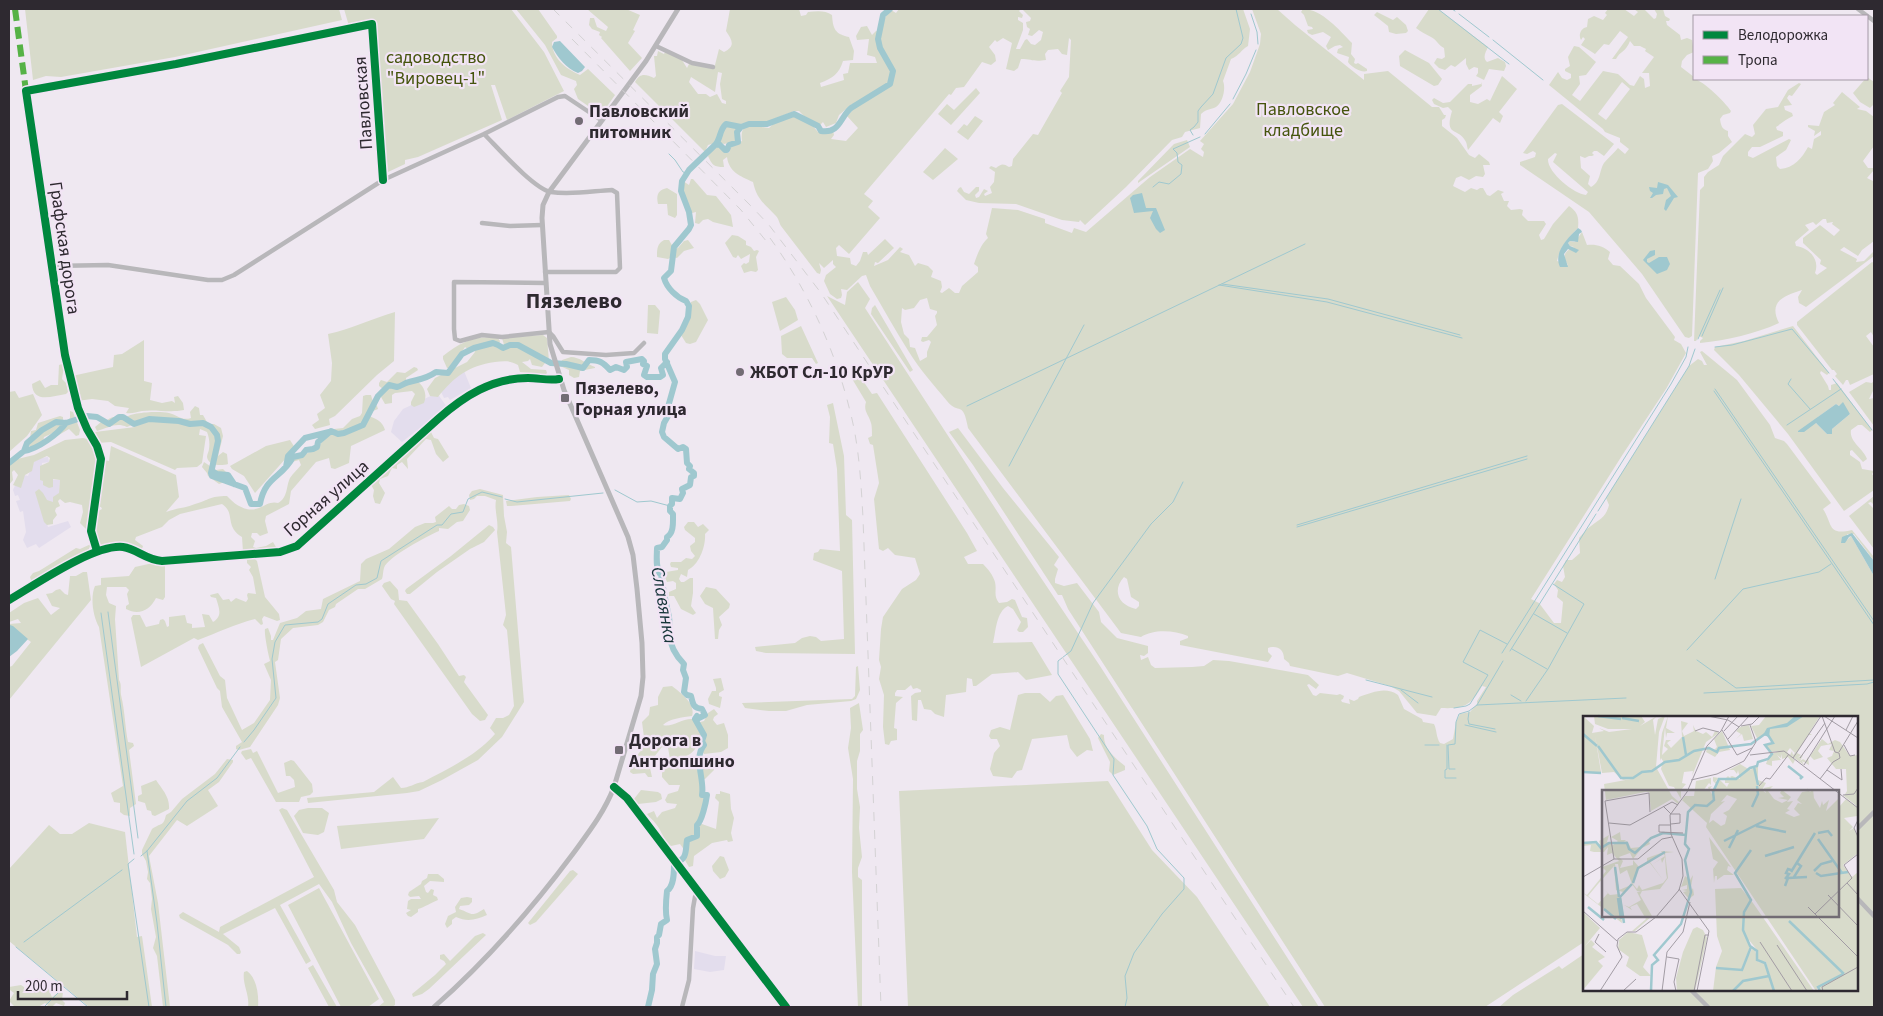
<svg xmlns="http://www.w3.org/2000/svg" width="1883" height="1016" viewBox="0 0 1883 1016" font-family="'Source Sans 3',sans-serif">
<rect width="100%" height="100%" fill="#efe8f1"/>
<path fill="#e3dded" d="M464,371L471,388L450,400L448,397L444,398L440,390Z
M437,393L447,407L402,442L391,432L394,421L403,409Z
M48,457L49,462L42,463V479L60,480L59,496L43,512L48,527L68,521L71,527L39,548L36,544L27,548L23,540L26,532L23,511L20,512L16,501L20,500L18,495L15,496L13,490L20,474L28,476L34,462L40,458Z
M695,951L715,956H726L724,970L710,972L694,969Z"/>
<path fill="#d8dbcb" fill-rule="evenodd" d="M25,9H339L342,20L175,57L61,77L46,76L33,80Z
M344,9H511L544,52L564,91L507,120L495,85H491L502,120L418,157L405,160V164L388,172L376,51V20L349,26Z
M516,9H538L557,36V38L552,42C552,58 566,69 580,75L588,69L615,95L601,115L578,99L574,89L577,85L576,81L561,75L545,45Z
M587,9H626L640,15L633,30L635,31L628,43L642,58L630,71L601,38L602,37L599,35L600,32L592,29L589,25L590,18H594L597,27L606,31L608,27Z
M730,9H799L801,16L806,15L808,12C817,11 825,10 832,15C833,29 835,34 849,37L854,51L853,60L843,61C839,74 833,78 820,83L821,87L844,80L843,74L848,73L850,63H877L875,57L867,55L869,39L857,40L856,36L861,27L867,26L872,35L876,31L881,32C884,24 883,17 891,10L896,13L899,9H1021L1019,11L1023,15L1022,18L1018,17V20L1023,23V30L1016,49H1020L1025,40L1027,39L1031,44L1035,45L1041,40L1043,32L1039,30L1032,36L1028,35L1030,29L1027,27L1026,22L1030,21L1031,18L1022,9H1243L1250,29L1248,46C1241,50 1239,56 1231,59L1223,81C1226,88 1223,102 1216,107C1210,110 1208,108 1201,114L1200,128L1185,132L1182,137L1172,140L1126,187L1085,225L1080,220L1079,222L1062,220L1016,204L979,203L966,200L957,191L959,188L961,187L964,192L969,194L976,187H979V191L975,195L976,198L979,197L984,189L988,191L984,194L985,196L992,193L990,187L994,182L995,172L989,168L991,166L996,168C1001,164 1003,163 1009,167L1012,166L1013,159L1033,134L1038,135L1062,93L1060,91L1069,77L1071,40L1069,38L1067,55L1062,54L1058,49L1048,50L1045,54L1046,60C1033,62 1032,59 1021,59L1018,68L1014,71L1006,69L1012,43L1003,38L997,42L995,40L989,47L995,55L996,61L991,65L982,62L964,87L956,88L951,95L949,94L864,194L873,201L868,207L880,218L849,254L839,245L836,248L837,256L850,258L851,264L856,266L860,261L863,252H867L868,255L885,239L894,248L878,263L875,262L874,266L888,260L900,247L903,249L900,252L909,255L915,266L918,263L928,266L933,271L931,277L941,281L942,287L940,292L942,293L949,288L955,293H959L962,286L978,272V267L974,264C977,255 981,244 988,238L986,234L992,208L1018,210L1045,219V223L1072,233L1074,228L1086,232L1150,177L1190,149L1203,157L1204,152L1201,149L1204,144L1200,141L1233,104L1250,72L1260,44L1261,34L1252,9H1277L1295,25L1364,80V74L1388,71L1432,107H1439L1444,115H1446L1445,118L1442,120V126L1457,138L1469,155L1475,158L1479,154L1489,162L1490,165H1483L1485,174L1483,177L1476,176L1469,180L1461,176L1456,178L1453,186L1465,192L1471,188L1477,190L1480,188H1483L1487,195L1490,196L1498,190L1504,192L1501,194L1504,201H1509L1507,206L1511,210L1520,209L1523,210L1522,215L1528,221H1544L1546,224L1539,235L1541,240L1544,239L1553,224L1569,206C1578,212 1579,218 1578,228C1568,238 1560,247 1557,261L1568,265C1562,257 1564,251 1574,247L1570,246L1568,243L1570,241L1575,242L1582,232L1587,245C1596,244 1603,246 1610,252L1608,259L1613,265L1620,266L1639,284L1646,298L1675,337L1674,340L1681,344L1686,353L1666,389L1623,454L1531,599L1539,603L1554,623H1561L1563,602L1557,597L1558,590L1554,584L1557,580L1562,582L1565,577L1563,566L1566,560H1572L1580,553L1579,538C1583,534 1586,529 1591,526C1600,519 1606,517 1609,505L1606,498L1689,366L1698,359L1702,361L1704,365H1707L1700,352L1702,351L1737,380L1770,425L1775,438L1784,441L1787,444L1831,503L1823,509C1833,524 1827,536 1852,530L1874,557V561L1854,534H1847V540L1851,536L1874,576V1007H1499L1513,995L1559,966L1562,969L1584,954V990H1857V717H1584V942L1485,1007H1325L1068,609L1062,595H1058L973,465L949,432L958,428L1003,488L1059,557L1054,565L1058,569L1055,579V583L1064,586L1077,583L1099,612L1101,622L1117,638L1148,646V653L1144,656L1140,655L1141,660L1148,657L1151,665L1155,668L1192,667L1204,666L1213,660L1229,661L1308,675L1319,685L1316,689L1309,684L1307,685L1313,695L1316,696L1320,693L1337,695L1340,694L1344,696L1343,699L1341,700L1342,702L1350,704L1349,699L1354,701L1358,699L1359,697C1372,693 1385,686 1398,695L1404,709L1422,719L1423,722L1434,724C1437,730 1436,737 1440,743L1444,744L1453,739L1456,722L1460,714L1470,712L1477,704V701L1486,687L1482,686C1471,706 1463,709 1441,708L1436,716L1417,713L1399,691L1390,686L1347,673L1338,676L1290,666L1289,663L1284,659C1284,649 1277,645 1268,648V652L1272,656L1268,662L1180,645V641L1188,638V636C1174,630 1153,629 1141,637L1121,633L968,428C963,399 959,416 947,401C934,385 920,370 909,352C895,330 883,308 870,286L866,275L862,276L847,290L841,289L842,295L841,298L837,299L830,294L824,281L826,275L836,267L833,264V260L824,268L819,263L821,270L820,274L817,273C805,257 793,242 781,226C779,223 779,219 776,216C764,203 757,200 753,182C740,176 729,172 727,157L723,160L724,167C714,167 712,165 708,156L716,146H719L724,152L729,153L730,150L729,147L742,141C739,119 755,127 769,128L774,123L796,116L812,125L818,132L833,131L834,135L831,139L846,141L858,128L847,116L852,111V104L839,115L836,123L826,127L823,122L820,125L804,116L799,111H794L769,121L741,124L737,129L736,141L724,144L718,142L708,145L705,152L635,82C640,73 645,74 654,78L656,76L654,56H657L658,51L664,54L665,52L682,60L687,68L689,64L714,69L719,49L724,52C736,46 732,40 726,31ZM718,72L722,73L720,84L722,99L726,101V104L722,103L717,94L710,97L706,94H698L689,82L691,77L715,92ZM927,298L930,309L937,311V313L935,316L937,325L927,337H922L921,341L923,342L929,340L931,342L927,352V357L920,361L915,348L910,347L909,339L904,334L901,322L902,308L905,310L914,308L920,300ZM1124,577L1127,579L1131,597L1139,602V606L1136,609C1118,605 1112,590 1124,577Z
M1303,9C1322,9 1339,30 1352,43L1351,54L1355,59L1354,63L1356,64L1358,63L1367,69V71C1361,73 1351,67 1348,62L1349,57L1337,53L1338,49L1343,47L1340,45L1335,46L1328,50L1326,46L1331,37L1323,32L1312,35L1308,33L1307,30L1313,29L1312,27L1308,26L1304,15L1301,12Z
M1429,9H1438L1488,47C1486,52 1482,57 1487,62L1498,58L1505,62L1506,66L1504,71L1489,69L1484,80L1476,76L1478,73V68L1474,67L1469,70L1466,64V58L1455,67L1451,65L1445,70L1439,68L1434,63L1437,58L1442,59L1445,57L1444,48C1438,45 1437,40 1431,37C1426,34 1421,32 1416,28Z
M1608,9H1624L1634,16L1638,12L1634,9H1644L1654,19L1656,18L1657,14L1654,9H1663L1665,16L1670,19L1669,21H1666L1667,25L1680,35L1681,40L1687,38L1692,40L1694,52L1687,55L1682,61L1681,67L1694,77V79C1704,81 1725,102 1731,111L1730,113L1723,115L1720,119C1721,126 1722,129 1728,131V136L1732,142L1719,153L1712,156L1713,161L1708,169L1698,173L1692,336L1689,338L1685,337L1642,274L1589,212L1520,165V162L1535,157L1536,153L1533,151L1527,154L1523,153L1558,105L1562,104L1614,144L1604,156L1597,151H1594L1592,153L1594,155L1592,156H1589L1585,158L1580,156L1581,168L1590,176L1588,184L1591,187C1601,182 1599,171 1604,163C1608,158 1614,153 1618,148L1625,154L1629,149L1620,142V138L1605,132L1603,129L1549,85L1558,72L1562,78L1567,80L1571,78V74L1565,71V69L1570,66L1568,57L1574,46L1579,47L1596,62L1586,75L1579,76L1580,84L1572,95L1580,101L1603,71L1618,74L1630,85L1634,86L1640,76L1644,79L1645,88L1650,86L1649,73H1642L1654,57L1645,51L1646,49L1640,46H1634L1630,41C1626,52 1620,51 1616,59H1612L1628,37L1620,31L1609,45L1604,44L1595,54L1581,45L1585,39L1583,37L1581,40C1578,35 1581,28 1587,27L1588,19L1594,16L1603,20L1607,15L1605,13ZM1622,82L1630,89L1606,120L1598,114ZM1555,153L1557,154L1553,162L1588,192L1586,195C1574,194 1547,172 1548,159Z
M1377,12L1393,20L1397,17L1406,25L1408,31L1406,33L1396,34L1389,32L1388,26L1374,15Z
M1405,50L1429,63L1442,79L1438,85L1434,86L1400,66L1399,56Z
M1502,76L1517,89L1499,112L1503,116L1500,123L1493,118L1468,150C1467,147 1467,144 1466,142C1458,126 1444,138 1452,111L1448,107L1443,108L1434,104L1432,100L1434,98L1443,103L1450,102L1468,84H1472V86L1481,84V82L1482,86L1470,95V102L1478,104L1487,99L1490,101Z
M1867,77L1874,82V104L1870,108L1860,102L1853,93Z
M1799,83L1801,84L1792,96L1789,95L1787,98L1792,105L1784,106L1785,110L1792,113L1793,116C1786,119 1782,123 1776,127L1777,130L1783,132V136L1760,147H1752L1748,152V156L1753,158L1789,139L1791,140L1786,150L1776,157L1777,166L1780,169C1794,168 1802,158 1808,147L1812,149L1814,139L1821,135V131L1814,136L1815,131L1808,127V125L1819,126L1824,112L1835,105L1833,103L1842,92L1860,107L1857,109L1866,111L1874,117V146L1863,161L1868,168H1873L1874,170L1867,178L1873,181L1874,180V241L1862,250L1858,256L1844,247L1840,250L1857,259L1856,262L1864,261L1874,251V256L1806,307L1799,303L1798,297L1802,290C1784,296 1768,301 1779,323C1755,334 1728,340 1700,343V341L1703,338L1699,336L1696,341H1694L1700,190L1704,186V177L1708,172L1719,165L1723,156L1745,134L1752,137L1755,134L1753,125L1766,109L1778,107L1788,90ZM1823,219H1826L1827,223L1833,222L1832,224L1840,230L1834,236L1820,225L1803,238V243L1821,260L1820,264L1827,268L1817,275L1815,273C1820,260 1810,248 1796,246L1795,242L1809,230L1805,225L1813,222L1816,225Z
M976,88L980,93L951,125L938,114L947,104L954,110Z
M975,116L983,121L968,140L957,132L964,124L967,126Z
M1187,140L1190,147L1138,183V181L1174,144Z
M945,148L958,159L933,180L923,172Z
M691,179H693L707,195L716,196L731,215L733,227L713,222L708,219L703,220L699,224L695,223L696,212L692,213L681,187L683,181L689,185Z
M667,188L677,194V215L675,218L668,215L667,204H658C656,195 658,190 667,188Z
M732,235L738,236L746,241V245L751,247L754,251L757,250L759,251L756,257L758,270L756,272L751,271L744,273L741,266L744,263L746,264L749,262L750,254L741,259L738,255L736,258L733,257L725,243Z
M664,240H669L673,247L678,248L684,241L688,240L694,248L684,251L677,258L672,257L668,259L657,257C657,249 657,244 664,240Z
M1872,262L1874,263V337L1871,332L1866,336L1874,347V374L1850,385L1848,380H1846L1843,385L1835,376L1837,374L1834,370H1832L1797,325V322Z
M858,282L870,299L865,308L1019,545L1100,666L1319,1007H1303L827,296L845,305L847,292Z
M786,297L795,310L798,320L780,331L772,302Z
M696,300L700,304L708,320L696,342L690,344L686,343L681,335L689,319L691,302Z
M648,305H655L660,311L658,334L647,333Z
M875,305L913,370L910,372L871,314L872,308Z
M395,312L394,361L377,375L335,416L329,419L330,425L315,429L312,425L319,420L317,414L325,408L320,395L331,381L332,363L328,334C351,329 371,319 395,312Z
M801,326L818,363L816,364L812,358H787L782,354L781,336Z
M1793,326L1829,373L1827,375L1821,371L1820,373L1828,386L1829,390H1831V385L1837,383L1872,430L1870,432L1862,425H1858L1851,430C1849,442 1863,448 1867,459L1863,462L1852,450L1850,451V455L1860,462L1862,469L1874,471L1872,474L1874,477V490L1844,511L1788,434L1739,375L1714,350L1715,347L1744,341ZM1836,404L1839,406L1841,405L1850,414L1832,429L1831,431L1827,434L1816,423L1818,417Z
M543,335L547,338L549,361L547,363H545L542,367L532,365L530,359L528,361L522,362L531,369L546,370L547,373L545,375L520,372L518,365C510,360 503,361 495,362C468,366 454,377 438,397L430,396L427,389L435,378L467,362L475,352L473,348L468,349L465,347L451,368H447L443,359V356C461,342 475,335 498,338L500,341L498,347L504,349L513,345L509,343L504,345L502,338Z
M144,340V381L152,383L150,400L162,403L172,401L175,403L174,397L178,396L183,403L184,410C169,413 156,409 142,411C136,412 132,414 126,413L129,408L115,406L108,401L92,399L77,401L72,376L113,367L114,355L122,354Z
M571,357C579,357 587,364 595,367V368L580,371L579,377L574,378L569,375V370L560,366L562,360Z
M62,364L64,366L62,379L66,383L68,392L66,394C52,396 33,404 32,384L40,380L45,388L51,385H58L59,365Z
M414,367L417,368L418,370L406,378V381L414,379C423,384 428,393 424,403L414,407L411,405V402L415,394L412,391L395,393L392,395V403L385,404L381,397L383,389L379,386V383L381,380L387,382L397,372L405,373Z
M854,371L857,372L872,394L877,393L967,533L977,551L964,557L968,564H983C988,569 993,575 995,582C997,591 993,595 999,603L1007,602L1012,599L1015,600L1022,617L1027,618L1028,627L1023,632H1019L1017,630L1021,622L1013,609L1008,606C996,612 996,631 993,643L1032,642L1052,675L1026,680L1018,672L992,674L976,686H973L972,679L967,678L966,692L946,695L944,717L935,714L931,710L924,709L921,700H918L917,721L912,720L911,696L915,693L921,692V690L917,688L913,689L911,685L905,690H897L895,693V696L903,697L896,703L894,728L897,729V740L891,741L889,745L885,744L883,727L884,695L879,679L881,667L879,660L881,629L883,617L902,589L916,580L920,574L915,558L895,555L888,548L883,551L879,549L874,499L879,483L873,445L870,444L868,438L872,436C872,432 872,426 871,423C869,415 863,411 866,402L851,377V373Z
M1874,380V391H1873L1869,399L1874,398V426L1849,392L1866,382L1872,383Z
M15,391L19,398L33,394L42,415L27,436L9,452V392Z
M366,395H371L373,402L377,406L378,409L368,413V416C376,418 383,422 385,430L351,446L349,463L335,469L331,468L329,458L316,462L291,491L289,504L266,516L265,521L268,533L260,536L257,533H252L251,537L255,541L253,547L256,548L266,546L273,542L276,547L275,550L243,552L242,537C224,526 236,513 222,504L180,514L169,520L162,527L136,537L135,540L143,546L142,549L140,550C125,543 115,543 99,548C91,539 94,523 96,512L102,509L101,507L96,506L100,497L104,460L109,461L111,446L176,475L179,497L166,512C176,508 186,508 195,504C210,500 209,496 227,496C235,505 247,513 259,508C266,505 271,501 278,503C288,498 286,486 290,478C293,473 298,469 301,465L299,460L292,462L291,457L308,453L316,449L334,429L343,428L352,419L360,416L362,413L363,396Z
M833,403L844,456L846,515L852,520L855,654L766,653L756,651L755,647L795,643L802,638L810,636L816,637L821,641L844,639L842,571L813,560L814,553L818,552L820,549L840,551L837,469L833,444L829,443L830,417L827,405Z
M195,406L199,408L200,415H203L208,424H214L221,428L223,436L218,456L223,452L227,454L228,464C222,466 208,466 207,457C207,454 209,451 209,449C210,443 209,437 207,432L200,429L199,435L206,436L202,463L197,467L177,468L175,470L111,442L97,443L93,437L95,432L135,427L132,425L127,427C115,422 109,428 97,431L95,427L101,422H105C111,416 115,416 124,419C129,412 159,411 169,413C177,415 182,421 191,418L190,412Z
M70,411L73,412L80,430L79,435L76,436L69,429L57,436L53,433L44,437L43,442L32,448L29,446L31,431L36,430L38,423L60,416L63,417V422L65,423L70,418Z
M428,432H431L434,438L438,439L449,457L443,462L436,454L431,440L426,439L407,459L408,469L402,462L397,465V469L392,468L388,476L380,479L379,483L385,493L380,504L375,503L373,496L374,490L370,483Z
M83,438L87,439L92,445L98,459C95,465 98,471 94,476L93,511L88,515C89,519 89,526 86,529L80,523L83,512L82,505L70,502L65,503L60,499L58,501L60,506L56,508L55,511L57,515L53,520V524L47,525L44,522L35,492L39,489L43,493L47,500L53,502V497L59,493L60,480L53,479V487L49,488L43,485V481L40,480V466L49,462L50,458L47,456L34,462L32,471L25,475L21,488L13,485L18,475L14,470L12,472L13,480L9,485V461L34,455L65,440Z
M290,440L295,448L255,493L244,476L232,469L230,466L266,446Z
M204,462L216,470L223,469L233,479L219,484L208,476L207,473L202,467Z
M480,489L503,495L504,516L507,532L506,543L511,547L524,702L502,737L478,760L442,780L419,791L407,793L308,803L307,798L374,792L393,777L401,788C409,788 415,783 423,782C449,768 476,756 495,734L490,728L496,718H503L509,715L514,706L507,630L503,625L506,615L497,532C499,521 494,511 496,500L485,496H477L474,499L470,500L469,495L472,491Z
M569,495L571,499L570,501L511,506H507L506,501L537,497Z
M1874,496V505L1871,502L1868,503L1874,509V549L1849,516Z
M464,504L469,506L470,510L463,521L457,522L448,529L439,528V531C428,536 387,557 384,568C383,571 383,576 382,579L365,589H358L336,604L335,607L329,610L323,622L318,625L293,628L281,639L278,660L275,662L280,698L278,705L250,747L239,750L236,749V746L242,742L222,707L220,691L217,688L198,648L199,645L203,643L220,676L225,680L227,698L242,730L254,723L270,700L271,680L264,664L270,661C268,653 264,634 265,629L268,628L271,636V640H273L280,623L297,618L306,611L321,609L323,599L360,581L361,564L366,559L389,549L415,527L425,523H433L436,522L435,517L449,506L452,509H456L459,505Z
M688,522H694L698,527L703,524L709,530L705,534C706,546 699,565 688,570L687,577L681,574L679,579L681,582H684L690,578H693V593L691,606L696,613L693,615L681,609L674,596H669V592L676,589V583L673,581L667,582L664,575L666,572L678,570V568L671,567L670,564L671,562H681L686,558L692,559L695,556L691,551L690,546L695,542V538L685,530L684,527Z
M489,525L493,527L495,530L484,542L470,549L437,572L410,594H407L405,591L406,589L451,556Z
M91,544L88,551L39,580H31L30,577L33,573L39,571L76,548L80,549Z
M250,558H254L257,561L265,597L279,614L280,620L277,621L264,616L262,619L263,624L261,625L255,619C235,624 217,633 198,640L194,638L141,667L131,618L133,615H140L146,627L159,624L160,620L163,619L165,621L167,627L169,626V617L185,615L187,623L192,624V628L205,627L202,614L209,615L213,622C223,616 219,608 216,598L211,597L210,595L218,593L223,600L229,599L231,602L236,598L246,602L248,599L247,595L248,593L256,594L253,577L249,570L251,567L247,563V559Z
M153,563H163L165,565V597L163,600L156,598C150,610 139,616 126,609V606L129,604L127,594L129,590L126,587H107L106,595L109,603L116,606L115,619L119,680C122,685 120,689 121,695C125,711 125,727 128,742L133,743L134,746L129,750L136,804L130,808V816L124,815L120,812V803L114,802L111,793L123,786L99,627C93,617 90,597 95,586L101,585V578L129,576L135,567Z
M83,572H87L91,600L9,700V667L12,666L31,642L9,626V624L21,623L18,619L9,622V613L24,603L38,598L51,615L60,608L52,606L46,594L52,593L56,590L60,589L65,594L68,595L70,576H76Z
M390,581L398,590L399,600L407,601L438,644L459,676L464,675L466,677L464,682L488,715L485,720L480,721L472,714L394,604L395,601L391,599L382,586L384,583Z
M706,587L716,589L730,604L729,608L719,617L722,625L719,630L718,639H715L713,608L705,604L700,596Z
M858,666L860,690L856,699L851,701L807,705L786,711H769L745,708L742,703L852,699L855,696L856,667Z
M721,678L724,690L719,693V696L722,697L720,708L709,704L708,699L712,691H716V688L713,679Z
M672,686C681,693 696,704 692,716C683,717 668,719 663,725C672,728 682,718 693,719L697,723L704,721L708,713L714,709L718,714L714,717L713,720L717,725L724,723L728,735V748L721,752L704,754L702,751L705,738L701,737C694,755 689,757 670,759L668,748L662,747L654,757L650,768L652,777H648L645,773L633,774L630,772C632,761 639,753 645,745L642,722L649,715L650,707L658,705V697L663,687Z
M1025,693H1040L1050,702L1056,696L1063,695L1090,739L1093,751L1087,750L1077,757L1070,748L1067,735L1032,739L1022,770L1017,771L1012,778L993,776L990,769L994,753L1000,746L997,739H991L989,736L991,730L1000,727L1010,730L1018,695Z
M859,703L863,730L860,734V751L857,761V789L860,807L859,828L862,857L858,868V877L862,880V1007H858L852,872L853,779L848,748L851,728L850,708Z
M1101,734L1104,735C1103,748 1115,758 1125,766V770L1113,775L1109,771L1110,762L1098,738Z
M251,749L253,753L257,751L278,793L295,787L294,780L290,776H286L284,763L291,760L294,761L312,784L313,792L310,795L301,797L299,802H276L251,758L246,760L241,753L242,751Z
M707,756L712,758L714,770L705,779L701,780L705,793L709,797C708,806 702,813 699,823L716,829L719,802L715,798L716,794H720V791L730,794L731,809L734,818L731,833L733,841L728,842L727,840L712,843L694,856L693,866L689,867L683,857L685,851L680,844L671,846C663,840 662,831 656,824C653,820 650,818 647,814L654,811L657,818L662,812L675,808L677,804L667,803L665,800L668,794L678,791L680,785H669L662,777V769L695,758Z
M227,759L233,760V762L219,782L208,790L218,806L187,826L177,820L149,856L158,903L170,1007H163L157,956L153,948L156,937L151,909L152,899L150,883L147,879L148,872L146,861L142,854V850L152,829C162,822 163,827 166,815L171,812L182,799L215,774Z
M156,780C162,789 170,797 169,809L155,816L152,815L151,811L147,810L145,803L138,801V796L142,794L141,786Z
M1108,781L1152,850L1197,897L1270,1007H908L899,791Z
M641,790L658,792L661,794L662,799L656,802L638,804L634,799Z
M282,808L287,810L334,890L337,902L355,925L395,1000V1005L392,1007H378L384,1002L351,943L332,902L319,884L280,905L311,961L306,964L275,908L223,934L239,947L241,952L240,954H237L228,945L180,918L179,915L183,912L219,932L220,927L314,877L279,810Z
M308,808H322L329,813L324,832L318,835L303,833L294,816L299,810Z
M439,818L424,839L341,849L337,826Z
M89,823L125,832L137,937L142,936L152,1007H89L9,941V869L49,825L60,834H72Z
M720,856L724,857L729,870L725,877L720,879L713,871L712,866Z
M573,870L578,874L536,922L530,925L528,923L570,871Z
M428,874H438L444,879V882L430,881L424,886L426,892L428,893L431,889L434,890L433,895L437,897L438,900C430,903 425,907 418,909V912L411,917L408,916L406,913L411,910L407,909L408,901L411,899H421L419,896L410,897L408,895L409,892L421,884L422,881L427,878Z
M319,888L379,999L368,1007H341L288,905Z
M467,897L472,898V902L469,905L460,906L459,909C472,913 470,918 484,909L487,915C476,920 467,922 456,917L452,920V924L447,928L445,924L448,916L456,912L455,907L461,898Z
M483,933L486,935L429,989L422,994L413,997L412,994L435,975L446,964L444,961L440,959V955L444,954L450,961L475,936Z
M313,965L337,1007H329L308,968Z
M247,971C257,978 259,996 258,1007H248C250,995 242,984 244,972Z
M37,978L46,984L52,997L59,992H63L62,1000L65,1003L64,1006L56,1003L52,1007H46L48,1005L45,1003L38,1007H15L9,1001L14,993L10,990L9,987L21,985L24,987L25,993L35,992L34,980Z"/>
<path fill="#9fc8cf" d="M560,41L585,67L582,71L578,73C566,68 558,58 552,47L554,42Z
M1658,182L1668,185L1678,197L1674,198L1666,211L1664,209L1666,200L1671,196L1667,188L1664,189L1663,194L1656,195L1652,198H1650L1653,193L1650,191L1649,187L1657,188Z
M1142,193L1146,208H1156L1165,230L1160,233L1156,229L1150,218L1153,211L1134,213L1130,198L1133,195Z
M1578,228L1581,230L1582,232L1579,234L1578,242L1570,241L1568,243L1570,246L1579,250L1576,253L1568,249L1564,254L1568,267H1560C1553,252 1568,238 1578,228Z
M1655,250V255L1647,259V262L1649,263L1659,257H1667L1670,264L1667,270L1657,274L1643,260L1650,251Z
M1843,402L1850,414L1832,429V434H1827L1816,423L1804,432H1798V431L1836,404L1839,406Z
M1852,533L1874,561V576L1851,536L1849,537L1845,543H1841L1842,537Z
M10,625L13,626L28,639L17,651L9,657Z"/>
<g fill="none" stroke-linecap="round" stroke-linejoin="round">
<path stroke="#9fc8cf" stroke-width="1" d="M1438,9L1509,64
M1452,9L1455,11
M1251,14L1257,32L1258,44
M1459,14L1489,37
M1493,40L1543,80
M1233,99L1246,74L1256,50
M1205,134L1230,104
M1193,135L1190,130L1194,127L1198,122V111L1201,107L1213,94L1226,58L1241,44L1243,38L1236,9
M669,154L675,160L683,172L687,173
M1153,187L1159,182L1169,184L1181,174L1182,165L1178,162L1177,153L1173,149L1200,137
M1222,284L1328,299L1460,335
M1219,285L1327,302L1462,338
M1702,336L1723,288
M1698,339L1720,290
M1715,347L1732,345L1792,329L1829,373
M1791,379L1788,384L1810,409
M1833,379L1872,430
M1715,389L1874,621
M1714,391L1874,625
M967,406L1305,244
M1787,425L1841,389
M1874,433V434
M1009,466L1084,325
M615,490L637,502L651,501L670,506
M505,499L517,502L603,493
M1598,511L1689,366L1695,349
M1297,525L1527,456
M1297,527L1527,459
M1715,579L1741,499
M108,612L138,838
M101,613L134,854
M1534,614L1567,633
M1512,649L1547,669
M1687,650L1743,589L1819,572L1831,564
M1510,651L1596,514
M1502,653L1671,384L1686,357L1688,347
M1697,660L1736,688L1874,680
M1366,680L1432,697
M1401,690L1418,703
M1704,693L1867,684L1874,682
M1511,695L1521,701
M1526,701L1548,669L1584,604L1553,584
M1477,705L1503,661
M1454,708L1466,706L1470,704L1488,675L1463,662L1480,630L1507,644
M1469,712L1468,719L1469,724L1495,729
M1465,725L1496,732
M244,742L254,730L276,698L272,659L275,642L285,625L318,622L322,619L328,604L356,585L366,584L377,578L381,561L437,525H442L451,514L463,512L468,499L482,492L502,497
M1425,745H1439
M1447,745V769L1445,770V778H1456
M1455,769H1449L1448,745L1455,744L1456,722L1459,714L1469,711L1477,705L1626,698
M147,851L157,923L166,1007
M141,856L147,851L187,801L217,778L240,747
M134,859L128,864L149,1007
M24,942L122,870
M16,947L88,1007
M44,1007L63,988
M1125,1007L1127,998L1125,976L1134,953L1162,914L1184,889V878L1157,849L1147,826L1113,775L1114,759L1058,674V661L1071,651L1093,603L1151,524L1173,502L1183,482"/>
<path stroke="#9fc8cf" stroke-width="6" d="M715,145C721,139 719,130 726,124L741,127
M24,451C38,449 58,434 66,423
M9,463L24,451L27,443L42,430L56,422L66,423L87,416L97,417L109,424L119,417H123L134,424L149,419L179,421L190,424L203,423L211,427L217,435L218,441L211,473L212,476L245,488L251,504H260C265,476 282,478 293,457L302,455L306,450L313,449L317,447L318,442L331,431L338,434L344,433L363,425L378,396L389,385L397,387C402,386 404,383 409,382C420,379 426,379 436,372L448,373L462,354L474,348L493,343L498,345L503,348L510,345H518L551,363L566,364L583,368L589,360C599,360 603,362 610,370L616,367L624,370L627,367L626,362L642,359L644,361L643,364L647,366L644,375L647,377H660L663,375L661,368L667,362
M286,467L288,456L305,438L329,432
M212,471L217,474L228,475L234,484
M648,1007L652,990L653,974L657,964L655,949L657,943V937L659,935L661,924L667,920C665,912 666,900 667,891C674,886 674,873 674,865C688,857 685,854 687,840L697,836V825C702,821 706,802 707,795H702C705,780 693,758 704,745L702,741L704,735L695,719L697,716L699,718L705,715L702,709C693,708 693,704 691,696L687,695L684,692L686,678L683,670L684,664C675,655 670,646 669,633C669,628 670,622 669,617C666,603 663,590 661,575C655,569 657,556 657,548L662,547L667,540V537C674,533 673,522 673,514L670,511V506L672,504V498L680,499L683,493L682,489L690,485L691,477L694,476V473L689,469L690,466L687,463L686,449L683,447L678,449L664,437L662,432L664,423L668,416V407L675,382L665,359V354L682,330L688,317L689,306L686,301C676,297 667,288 664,278L671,271L674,247L689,229L691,225L689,212L681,191L682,181L689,170L715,145L719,144L725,150H727L729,145L738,142L737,132L741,127L749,124H767L794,114L818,126L821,131C840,134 840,117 851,108L890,84L893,71L880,48L878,39L883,15L890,9"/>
<path stroke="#b8b7ba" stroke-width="4.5" d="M1858,9L1874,21
M656,46L692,63L713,67
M484,134C498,148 534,189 551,192C571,195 593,191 612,190L617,193L620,268L616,272H545
M482,223L510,226L542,225
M52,266L108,265L208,280H222L234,275L383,180L484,134L558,97L565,96L601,120
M546,283L454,282V329L455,339L460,341L482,335L502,337L549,332L553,336L563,352L606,355L634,353L644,343
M97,551L91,531L101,459L97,446L87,429L78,408L65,355L26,91L176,64L372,24L383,180
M9,600C35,585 94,544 123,547C137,549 146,560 162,561L280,552L297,546L438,419C464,396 492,378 528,378C539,378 549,381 559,379
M614,787L627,798L786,1007
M1857,829L1874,812
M1857,898L1874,916
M1691,990L1708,1007
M682,1007L689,980L693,908L695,897L698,892"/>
<path stroke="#b8b7ba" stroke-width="5" d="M434,1007C485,962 531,910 572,855C588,833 604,813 614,787L641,696L643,677L642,643L637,589L633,555L628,537L564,390L550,344L542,218L543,205L549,192L646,61L678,9"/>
<path stroke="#d4d2d4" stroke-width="1" stroke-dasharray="9 9" stroke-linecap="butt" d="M553,9L752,207L769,225L821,293L1294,1007
M572,39L741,210L771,247
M770,238C807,289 835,349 850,411C859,445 861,482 863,518L881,1007"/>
<path stroke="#56b246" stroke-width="6" stroke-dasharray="12 6" stroke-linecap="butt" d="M15,9L26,91"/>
<defs>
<path id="cycleway" d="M97,551L91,531L101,459L97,446L87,429L78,408L65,355L26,91L176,64L372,24L383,180
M9,600C35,585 94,544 123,547C137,549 146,560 162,561L280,552L297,546L438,419C464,396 492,378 528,378C539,378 549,381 559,379
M614,787L627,798L786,1007"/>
</defs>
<use href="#cycleway" stroke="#f2e4f5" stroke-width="11"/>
<use href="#cycleway" stroke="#00873e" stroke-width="8"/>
</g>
<g fill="#726c74" stroke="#f2e4f5" stroke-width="2">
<circle cx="579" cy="121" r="5"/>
<circle cx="740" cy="372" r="5"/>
<rect x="560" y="393" width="10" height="10" rx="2.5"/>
<rect x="614" y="745" width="10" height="10" rx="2.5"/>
</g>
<g text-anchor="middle" stroke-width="4.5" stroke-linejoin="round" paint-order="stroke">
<g font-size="18" fill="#45540d" stroke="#f2e4f5">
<text x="436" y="63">садоводство<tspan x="436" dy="21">"Вировец-1"</tspan></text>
<text x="1303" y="115">Павловское<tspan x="1303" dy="21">кладбище</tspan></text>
</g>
<g font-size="18" fill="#2e2930" stroke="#f2e4f5">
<text transform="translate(363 103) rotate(-94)" y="6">Павловская</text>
<text transform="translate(65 248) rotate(82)" y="6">Графская дорога</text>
<text transform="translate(326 498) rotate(-41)" y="6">Горная улица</text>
</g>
<g font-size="18" font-weight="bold" fill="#2e2930" stroke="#f2e4f5" text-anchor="start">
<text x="589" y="117">Павловский<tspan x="589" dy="21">питомник</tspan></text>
<text x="750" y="378">ЖБОТ Сл-10 КрУР</text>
<text x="575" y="394">Пязелево,<tspan x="575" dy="21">Горная улица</tspan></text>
<text x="629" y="746">Дорога в<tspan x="629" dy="21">Антропшино</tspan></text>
</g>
<g font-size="19" font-style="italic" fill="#163539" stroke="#f2e4f5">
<text transform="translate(665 605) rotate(80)" y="7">Славянка</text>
</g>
<g font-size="22" font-weight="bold" fill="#2e2930" stroke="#f2e4f5">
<text x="574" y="308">Пязелево</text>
</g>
</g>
<g transform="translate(1583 716)">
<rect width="275" height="275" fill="#efe8f1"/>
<path d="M0,0L11,10L9,17L21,15L16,12L26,16L49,13H25L12,8L11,0H58L62,6L57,10L74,0L70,4L72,19L75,3L82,0L76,16L73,51L89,80L96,86L95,88L89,83L68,95L66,76H62L23,84L21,68L48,63L40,64L31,56L19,57L12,20L18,56L0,57ZM85,0L83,12L92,17H84L83,22L82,11L79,39L85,33L81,30L83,24H88L84,27L88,32L99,21L98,5L105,7L99,15L101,20L111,15L110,9L113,15L120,18L123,16L129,21L132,15L136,17L123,26L109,60L110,55L101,56L99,67L103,68L98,74V83L91,71L86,70L78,53L80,45L78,42L77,45V33L79,17ZM183,0H237L226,17L229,19H225L214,37L218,39L214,42L220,39L217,45L220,43L223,45L225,41L226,49L219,45L221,49L207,39L209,35L210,39L212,37L207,32L204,36L212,44L210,48L205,41L199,43V38L198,42L194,39L198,44L189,45V50L183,48L186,39L196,35L187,36L181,29L189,27L188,22L182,18L175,24L168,10L176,9ZM166,9L170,23L161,25L159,18L153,23L158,18L153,15L157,11ZM139,15L147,34L136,36L132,41L123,36L125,30L131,34L134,31L131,23ZM239,23L245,28L252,24L257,26L267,40L275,39V91L261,80L264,75L263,53H253L244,42L249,40L251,35L246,34L249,28L238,30L235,35L240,41L231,44L227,40ZM157,48L167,54L175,50V64L183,67L179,74L183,77L181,72L190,70L185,75L191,83L199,87L205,84L195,82L201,81L197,77L199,74L208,81L204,86L210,85L204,93L207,94L202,97L211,101L217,99L211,93L215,87L219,88L214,84L219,76L225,75L224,72L227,76L230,73L231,82L237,92L239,85L240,89L246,84L243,95L257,81L256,91L263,83L275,92L274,100L261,102L270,111L266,115L271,112L275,122V137L260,149L269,161L275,156V275H237L235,271L233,275L123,111L124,107L99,84L102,80H111L113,65L128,62V69L126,67L120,75H126L125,71L129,70L126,74L129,78L134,69L130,65V61L136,62L132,66L137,64L144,71L146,67H142V63L145,60L149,64H151L147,61L149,60L157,63L155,54L154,58L151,54H146ZM144,79L154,83L146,94L140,97L144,100L142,108L138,110L130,104L126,107L128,98L142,85L138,86ZM37,116L38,124H43L41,126L44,125L48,132L58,131L65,123L67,128L59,132L50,143L47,137L36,141L40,145L37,152L50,149V144L56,151L64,147V142L78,137L67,146L80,164L67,147L64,148L54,154L50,168L54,173L56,169L59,174L80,167L84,162L83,157L79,158L83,157L82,141L79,147L78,143L70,148L82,140L78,135L91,136L82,137L85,162L77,173L59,175L57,179L69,200L52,215H49L63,203L54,188L47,191L49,194L41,189L46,191L58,184L54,176L58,175H54L49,168L44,154L37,158L35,148H32L36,174L48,169L38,181L42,208L37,181L40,176L33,174L31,150L15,168L27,179L36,178L39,207L0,177L4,179L17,163L23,155L19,151L36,145L29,137L24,139L25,131L21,136H11L7,135L8,129L0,130V126L17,128L16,125L26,119L24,126L30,129L35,125L28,121ZM15,168L25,177L15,188L5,180ZM126,121L148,151L145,150L144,154L151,159H141L134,164V160H132L131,167L130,153L135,146L130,143ZM110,159L107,177L110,172L111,179L106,183L100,176L104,175L99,174L104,173V169L98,171L102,160L107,164ZM158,172L170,187L231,275H191L183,246L175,244V235L166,224L167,231L158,254L169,233L172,234L175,246L182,247L190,275H130L133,251L139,235L134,220L132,173ZM0,196L17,212L2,230L8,224L12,228L9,231L22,241L15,245L20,250L0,274ZM114,211L120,214L124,222L112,275H94L93,262L100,236L110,213ZM45,216L59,219L65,240L60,251L68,260H57L43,250L46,241L35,233L36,224Z" fill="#d8dbcb" fill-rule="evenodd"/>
<path d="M212,0H221L204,11L187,13L186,21L180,19L184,12L204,7Z" fill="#9fc8cf"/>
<path fill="none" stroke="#9fc8cf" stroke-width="2.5" d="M15,0L38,3M39,2L56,5M0,18L14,30M100,21L103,39M15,30L38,62H50L59,56L69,55L82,46L96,44L111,35L126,32L134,36L136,32L168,28L182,18M205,50L219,61L217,63M171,51L175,69M0,56L18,57M169,91L175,78L174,70M173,110L203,116M235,117L245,115L249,120M235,123L259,157M141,125L183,104M0,127L13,126L18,132L26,127H44L46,133L52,137L68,122L80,117L103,119M146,132L155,114M168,134L152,157L168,184L161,196L160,214L167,230L174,235V244L182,247L191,275M182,140L211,131M32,151L36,181M231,155L238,148L249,145M208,156L232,117M233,157L238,160L265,156M211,161L218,150L214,147M202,163L206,158L203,157L205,153L208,154M50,167L55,152L82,136M202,170L205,162L224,161M37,181L41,207M37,181L49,168M35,182L38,203M5,191L21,204M21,193L33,203M206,205L261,258M133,252L159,254L168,231M68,275L69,249L75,244L71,239L98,208L108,176L102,144L106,133L102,128L105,96L112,89L124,90L131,84L130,76L136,63H153L167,52L174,50L175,46L185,43L189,38L182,29L190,27L185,19M150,275L160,265L186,260M237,275L235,271L260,258"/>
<path fill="none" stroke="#a29ca4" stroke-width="1" d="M125,0L145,4L156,11M239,0L252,36M241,0L275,22M158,10L169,8L177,0M139,14L154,39L169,32M263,14L270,0M112,15L120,12L136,16M141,15L155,0M145,23L166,0M261,29L267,40L272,39M256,36L275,5M167,39L201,35L275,92M210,42L238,0M217,42L242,7M221,49L252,0M244,54L259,64L258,53M237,63L250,46L257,42L256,37L252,36M108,64L134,58L161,45L173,26L167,9M176,70L183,62L187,63L206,38M260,79L271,78L275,72M80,90L88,98H97V107L88,108M275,104L271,112L275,121M26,107L47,109L89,86L95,89M88,109H76V116L100,117M31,143L22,85L66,77L67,96M0,161L31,143H55L79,123L89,121M264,167L275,179M96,173L126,215L114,275M245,179L275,210M225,191L275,241M0,195L34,225M232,198L269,162L261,149L275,138M16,218L12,226L23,236M177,226L209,275M194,229L224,275M84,241L96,243L91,266L93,275M17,275L39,241L34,230L35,223L44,216H53L73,201L96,174L100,160L99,143L88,118L87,99L104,76L124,30L138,15L146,0M40,275L53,263M79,275L84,236L100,216L107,186M111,275L122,219H126M240,275L239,271L275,251"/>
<path fill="#726c74" fill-opacity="0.15" stroke="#726c74" stroke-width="2.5" d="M19,74H256V201H19Z"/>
<rect width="275" height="275" fill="none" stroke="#2e2930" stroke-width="2.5"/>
</g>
<rect width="1883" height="1016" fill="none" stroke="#2e2930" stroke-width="20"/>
<rect x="1693" y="15" width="175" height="65" fill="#f2e4f5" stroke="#a499a6"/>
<rect x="1703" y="31" width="25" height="8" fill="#00873e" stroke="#a499a6"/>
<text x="1738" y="40" font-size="15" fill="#2e2930">Велодорожка</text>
<rect x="1703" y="56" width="25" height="8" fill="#56b246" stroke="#a499a6"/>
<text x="1738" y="65" font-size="15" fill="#2e2930">Тропа</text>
<path d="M18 991v8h109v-8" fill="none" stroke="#2e2930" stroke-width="2.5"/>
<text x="25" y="991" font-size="15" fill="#2e2930" stroke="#f2e4f5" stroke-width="4" paint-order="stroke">200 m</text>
</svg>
